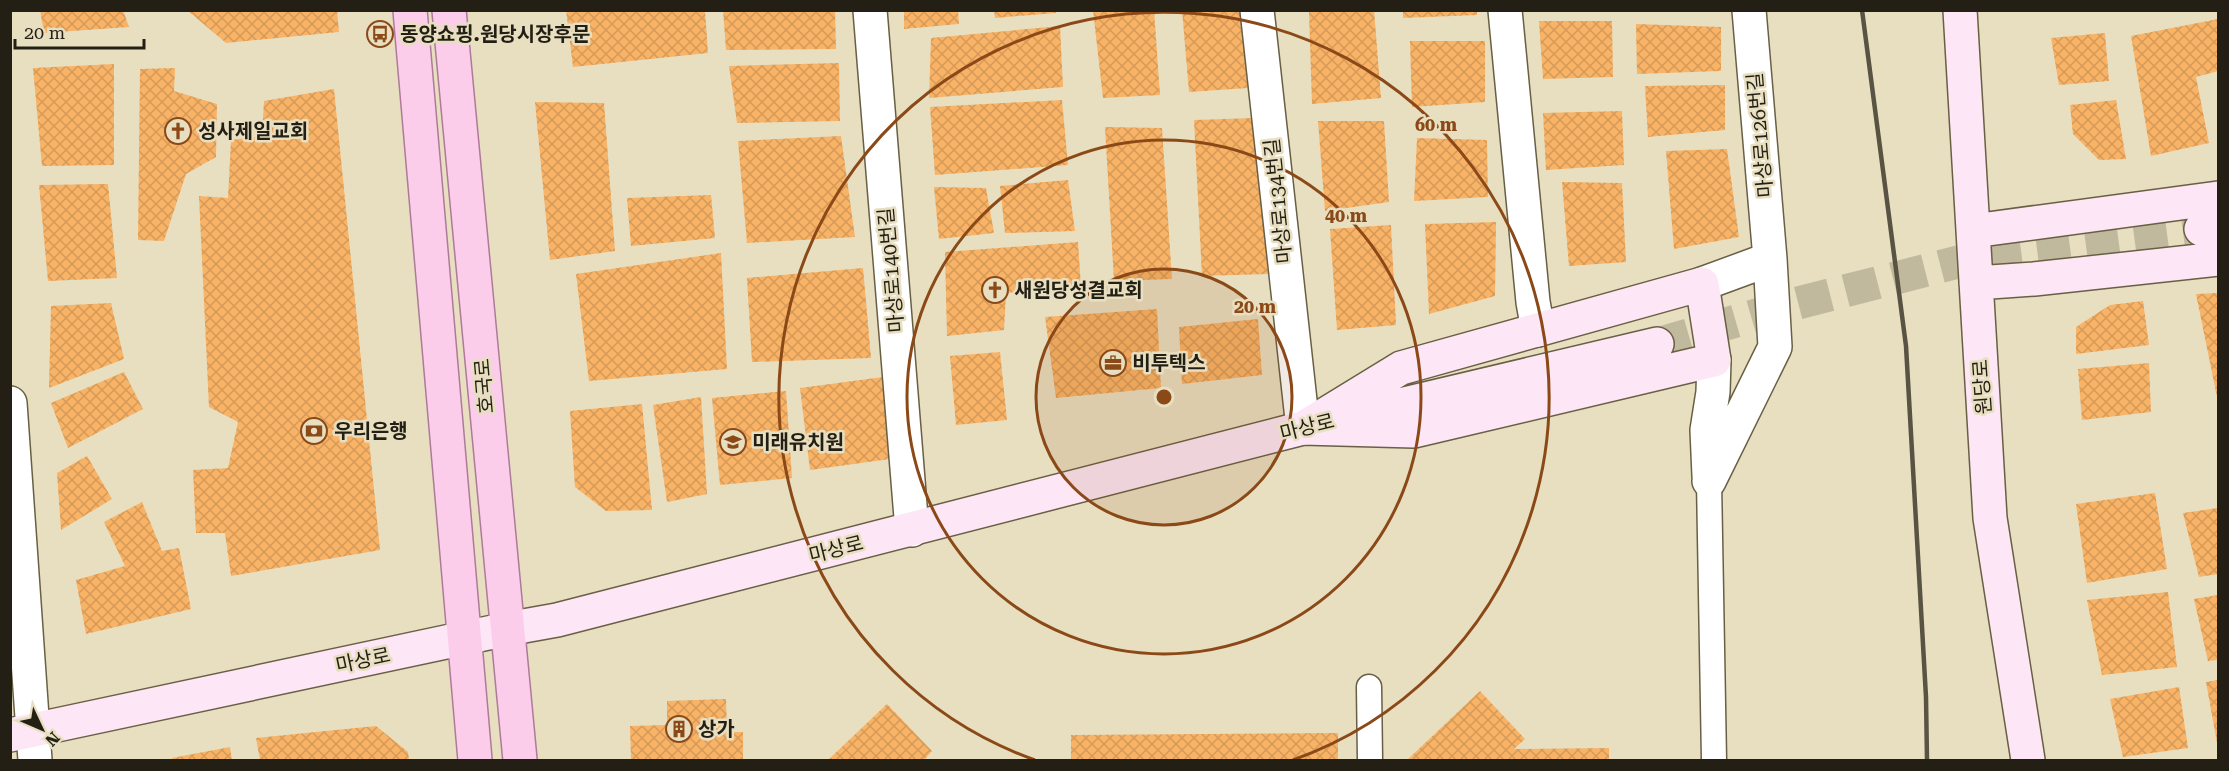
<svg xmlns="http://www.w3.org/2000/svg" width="2229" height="771" viewBox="0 0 2229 771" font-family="'Roboto Serif','Noto Sans KR',serif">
<defs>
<pattern id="building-cross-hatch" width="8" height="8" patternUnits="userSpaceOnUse" patternTransform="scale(1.5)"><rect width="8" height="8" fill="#f9b366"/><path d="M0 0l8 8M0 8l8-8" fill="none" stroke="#d59a58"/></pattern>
</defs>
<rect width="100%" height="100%" fill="#e8dfc1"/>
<path fill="url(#building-cross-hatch)" d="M40,10H123L129,27L44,33Z
M187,10H337L339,32L226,43Z
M566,10H705L708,53L573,67Z
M723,10H835L836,49L726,50Z
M904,10H958L959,24L904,29Z
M994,10H1056V13L995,18Z
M1093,10H1154L1160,95L1103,98Z
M1182,10H1240L1248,88L1189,92Z
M1331,10H1374L1381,98L1312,104L1309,12Z
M1403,10H1477V15L1403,18Z
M2218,19V71L2196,77L2209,143L2151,156L2131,36Z
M1539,21H1612L1613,77L1543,79Z
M1636,24L1721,27V71L1637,74Z
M1060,26L1063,87L929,98L931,38Z
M2105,33L2109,81L2059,85L2051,38Z
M1410,41H1485V102L1412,107Z
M839,63L840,121L737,123L729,66Z
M114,64V165L42,166L33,68Z
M175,68L174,91L217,104L216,157L186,174L164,241L138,240L140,69Z
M1725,85V130L1648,137L1645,86Z
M334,89L380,550L231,576L225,533H196L193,470L228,468L238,422L209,407L199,196L228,198L231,140L262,136L264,101Z
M1062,100L1068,165L935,175L930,107Z
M2116,100L2126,159L2099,160L2073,134L2070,105Z
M535,102L604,103L615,251L550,260Z
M1622,111L1624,165L1546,170L1543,113Z
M1255,118L1268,274L1202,276L1194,120Z
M1318,121H1384L1389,202L1325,211Z
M1105,127L1162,128L1172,279L1114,281Z
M841,136L855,237L747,243L738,141Z
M1417,138L1487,140L1488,197L1414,201Z
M1727,149L1739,237L1674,249L1666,151Z
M1068,180L1075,231L1005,233L1000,186Z
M1562,182L1622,183L1626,262L1569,266Z
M108,184L117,278L48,281L39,185Z
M934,187L986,188L994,233L939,239Z
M711,195L715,238L631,246L627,198Z
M1496,222L1495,296L1429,314L1425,224Z
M1391,225L1396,325L1337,330L1330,229Z
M1078,242L1081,287L1006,293L1004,330L947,336L945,252Z
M721,253L727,369L589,381L576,274Z
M863,268L871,358L752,362L747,278Z
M2218,293V397H2217L2196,294Z
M2143,301L2149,345L2076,354V327L2110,305Z
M111,303L124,359L49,388L51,306Z
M1157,309L1161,388L1056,398L1045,317Z
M1258,319L1262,375L1182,384L1179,327Z
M1000,352L1007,420L956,425L950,356Z
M2149,363L2151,412L2082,420L2078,369Z
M124,372L143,409L68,448L51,403Z
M883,377L890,459L810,470L800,388Z
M786,391L792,478L720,485L712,398Z
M701,397L707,494L667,502L653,405Z
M642,404L652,510L606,511L575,487L570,411Z
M87,456L112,499L61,530L57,473Z
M2155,493L2167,569L2087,583L2076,504Z
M142,502L162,551L179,548L191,609L86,634L76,580L125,566L104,522Z
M2218,508V574L2199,577L2183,513Z
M2168,592L2177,667L2102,675L2087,600Z
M2218,595V660L2208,661L2194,599Z
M2218,680V743H2217L2206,682Z
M2179,687L2188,748L2123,757L2110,699Z
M1480,691L1525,739L1514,749L1609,748V760H1407Z
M726,699L727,732H743V760H631L630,726L667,725V701Z
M887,704L932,751L924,760H828Z
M376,726L408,752L409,760H260L256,738Z
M1338,733V760H1071V735Z
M230,747L232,760H172V758Z"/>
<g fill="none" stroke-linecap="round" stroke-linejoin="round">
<path stroke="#c1b99e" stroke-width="33" stroke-dasharray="33 16" stroke-linecap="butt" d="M1657,344L1798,303L1962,261L2201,229"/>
<defs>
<path id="lane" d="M1709,481L1714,760
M1369,687L1370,760"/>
<path id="street" d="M870,10L912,530
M1257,10L1303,428
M1505,10L1533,302L1538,330
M1702,284L1770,259
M10,403L35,760
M1709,476L1707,430L1713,392L1714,360
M1709,481L1775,347L1770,259L1749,10"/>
<path id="secondary" d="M1960,10L1990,518L2028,760
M2201,229L2218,227
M1973,231L2218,198
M1976,283L2034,279L2218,259
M1702,284L1714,360L1414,431L1303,428L1401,368Z
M10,735L507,629L557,620L1303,428L1657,344"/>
<path id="primary" d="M410,10L475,760
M449,10L520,760"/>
</defs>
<use href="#lane" stroke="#685f45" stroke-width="27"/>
<use href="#street" stroke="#685f45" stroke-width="36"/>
<use href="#secondary" stroke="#685f45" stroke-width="36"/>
<use href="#primary" stroke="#ad7b97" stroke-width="36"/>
<use href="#lane" stroke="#fff" stroke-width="24"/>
<use href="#street" stroke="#fff" stroke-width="33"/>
<use href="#secondary" stroke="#fde6f5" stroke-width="33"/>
<use href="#primary" stroke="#fbcdeb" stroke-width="33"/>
<path stroke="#585343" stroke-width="4.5" d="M1862,10L1906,346L1926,697L1927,760"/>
</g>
<circle cx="1164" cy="397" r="128" fill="#8b4918" fill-opacity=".12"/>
<g fill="none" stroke="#8b4918" stroke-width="3">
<circle cx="1164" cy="397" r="128"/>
<circle cx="1164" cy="397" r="257"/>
<path d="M1035 760A385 385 0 1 1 1293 760"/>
</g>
<defs>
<symbol id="bus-ring" viewBox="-11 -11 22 22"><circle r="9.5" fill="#e8dfc1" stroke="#8b4918" stroke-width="1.5"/><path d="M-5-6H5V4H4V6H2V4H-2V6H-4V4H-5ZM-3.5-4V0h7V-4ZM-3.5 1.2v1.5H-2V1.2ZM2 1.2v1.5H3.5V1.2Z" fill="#8b4918"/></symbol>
<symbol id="church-ring" viewBox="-11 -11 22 22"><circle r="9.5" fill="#e8dfc1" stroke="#8b4918" stroke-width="1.5"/><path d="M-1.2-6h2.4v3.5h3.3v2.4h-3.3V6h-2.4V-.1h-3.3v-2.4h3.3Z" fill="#8b4918"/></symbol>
<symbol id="office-ring" viewBox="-11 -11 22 22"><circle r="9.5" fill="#e8dfc1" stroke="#8b4918" stroke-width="1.5"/><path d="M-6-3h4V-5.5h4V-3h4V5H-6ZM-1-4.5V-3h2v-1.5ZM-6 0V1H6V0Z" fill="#8b4918"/></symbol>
<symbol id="bank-ring" viewBox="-11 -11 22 22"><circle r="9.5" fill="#e8dfc1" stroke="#8b4918" stroke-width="1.5"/><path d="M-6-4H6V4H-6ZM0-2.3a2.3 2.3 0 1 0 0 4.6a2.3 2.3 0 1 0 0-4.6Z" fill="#8b4918"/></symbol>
<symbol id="school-ring" viewBox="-11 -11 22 22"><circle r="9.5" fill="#e8dfc1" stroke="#8b4918" stroke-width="1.5"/><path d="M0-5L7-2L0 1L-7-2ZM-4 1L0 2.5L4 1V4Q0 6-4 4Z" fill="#8b4918"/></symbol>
<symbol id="building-ring" viewBox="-11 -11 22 22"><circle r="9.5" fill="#e8dfc1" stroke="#8b4918" stroke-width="1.5"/><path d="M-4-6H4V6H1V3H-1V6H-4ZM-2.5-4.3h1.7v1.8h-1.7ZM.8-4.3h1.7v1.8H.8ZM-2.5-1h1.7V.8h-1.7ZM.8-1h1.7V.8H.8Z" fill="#8b4918"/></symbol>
</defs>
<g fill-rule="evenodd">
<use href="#bus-ring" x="365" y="19" width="30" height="30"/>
<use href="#church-ring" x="163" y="116" width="30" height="30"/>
<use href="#church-ring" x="980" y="275" width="30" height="30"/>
<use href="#office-ring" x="1098" y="348" width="30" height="30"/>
<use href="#bank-ring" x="299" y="416" width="30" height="30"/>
<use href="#school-ring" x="718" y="427" width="30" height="30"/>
<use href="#building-ring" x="664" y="714" width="30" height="30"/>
</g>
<g text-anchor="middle" stroke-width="5" stroke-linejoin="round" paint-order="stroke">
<g font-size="20" font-weight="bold" fill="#231f14" stroke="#e8dfc1" text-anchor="start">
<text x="400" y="41">동양쇼핑.원당시장후문</text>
<text x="198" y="138">성사제일교회</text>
<text x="1014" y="297">새원당성결교회</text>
<text x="1132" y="370">비투텍스</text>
<text x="334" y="438">우리은행</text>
<text x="752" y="449">미래유치원</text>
<text x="698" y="736">상가</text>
</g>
<g font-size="20" fill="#231f14" stroke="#e8dfc1">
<text transform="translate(1760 135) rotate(-95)" y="7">마상로126번길</text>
<text transform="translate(1278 201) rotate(-96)" y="7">마상로134번길</text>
<text transform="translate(891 270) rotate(-95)" y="7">마상로140번길</text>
<text transform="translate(484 386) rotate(-95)" y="7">호국로</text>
<text transform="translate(1982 387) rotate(-94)" y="7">원당로</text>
<text transform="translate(1307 427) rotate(-14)" y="7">마상로</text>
<text transform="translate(836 549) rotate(-14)" y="7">마상로</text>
<text transform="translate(363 660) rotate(-12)" y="7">마상로</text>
</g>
</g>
<circle cx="1164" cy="397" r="9" fill="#8b4918" stroke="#e8dfc1" stroke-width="3"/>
<g font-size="18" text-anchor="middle" font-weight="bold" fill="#8b4918" stroke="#e8dfc1" stroke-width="5" stroke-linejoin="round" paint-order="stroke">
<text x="1436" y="131">60 m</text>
<text x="1346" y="222">40 m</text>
<text x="1255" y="313">20 m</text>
</g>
<rect width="2229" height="771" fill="none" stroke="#231f14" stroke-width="24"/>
<g transform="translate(42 729) rotate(134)" stroke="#e8dfc1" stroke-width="4.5" paint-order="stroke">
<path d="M0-4.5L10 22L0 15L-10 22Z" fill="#231f14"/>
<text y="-9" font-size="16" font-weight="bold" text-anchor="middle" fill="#231f14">N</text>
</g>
<path d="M15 39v9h129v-9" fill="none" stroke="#231f14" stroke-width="3"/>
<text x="24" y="39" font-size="18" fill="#231f14" stroke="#e8dfc1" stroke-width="4.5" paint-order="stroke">20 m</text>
</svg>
